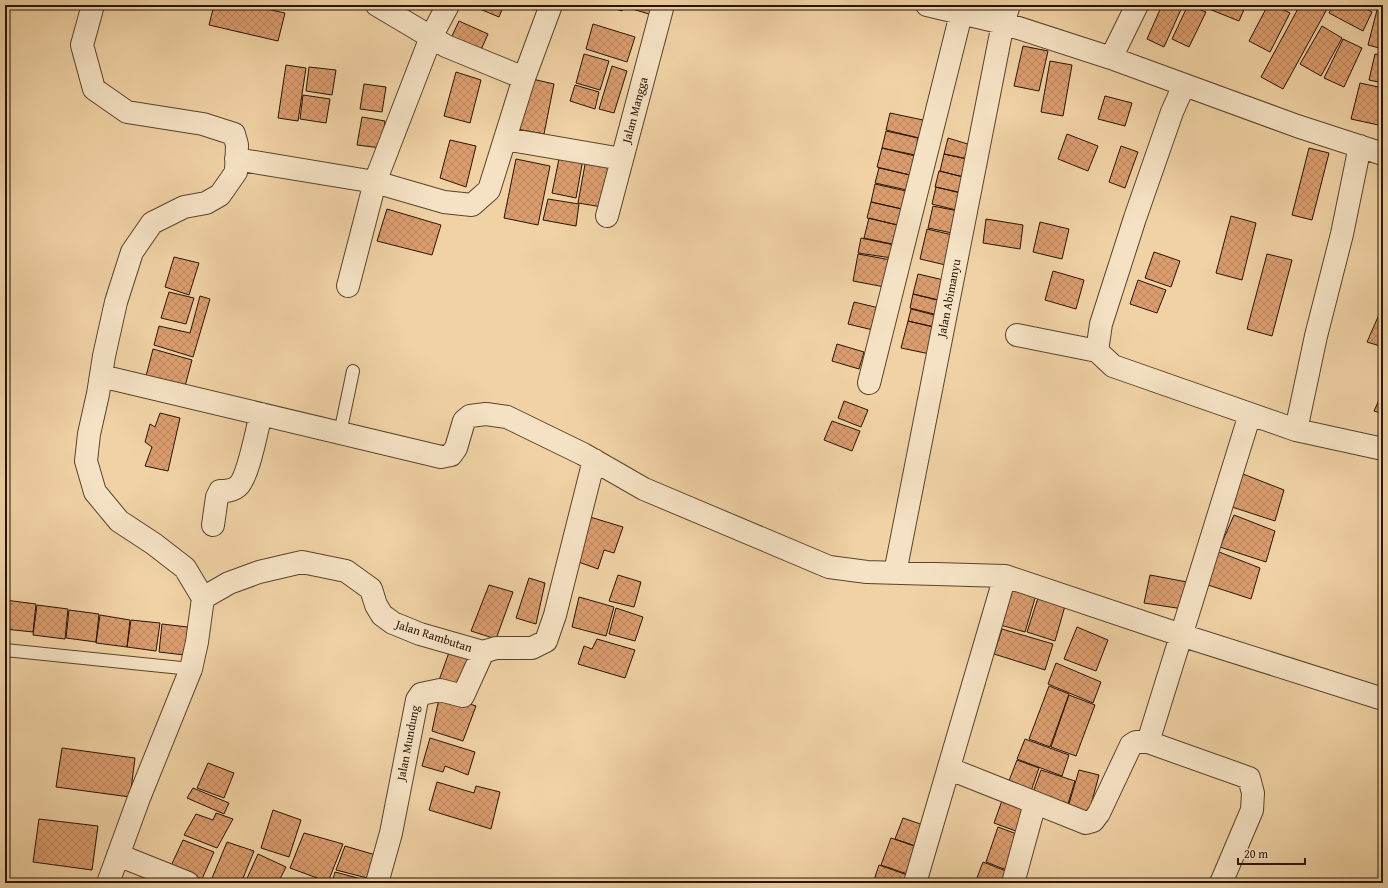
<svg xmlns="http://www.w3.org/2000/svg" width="1388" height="888" viewBox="0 0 1388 888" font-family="'Gentium Book Plus',serif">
<defs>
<pattern id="building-cross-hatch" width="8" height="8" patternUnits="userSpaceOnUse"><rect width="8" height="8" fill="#db9d6e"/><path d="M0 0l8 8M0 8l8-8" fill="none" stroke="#bc865e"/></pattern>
</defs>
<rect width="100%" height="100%" fill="#f0d2a4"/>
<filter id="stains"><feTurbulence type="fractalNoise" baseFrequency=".005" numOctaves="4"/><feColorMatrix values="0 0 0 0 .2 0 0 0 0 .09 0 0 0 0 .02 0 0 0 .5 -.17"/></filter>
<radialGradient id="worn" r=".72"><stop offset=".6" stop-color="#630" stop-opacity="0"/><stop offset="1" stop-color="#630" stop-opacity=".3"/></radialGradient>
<path fill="url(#building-cross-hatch)" stroke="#271404" d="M214,5H249L285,13L278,41L209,25Z
M470,5H504L499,17Z
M603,5H624L622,11Z
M627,5H655L652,15L626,7Z
M1162,5H1183L1164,47L1147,39Z
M1188,5L1206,12L1189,47L1172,39Z
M1211,5H1246L1239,21L1209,9Z
M1268,5H1274L1290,13L1270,52L1249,41Z
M1300,5H1319L1327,9L1283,89L1261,77Z
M1333,5H1358L1372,12L1363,31L1329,13Z
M1377,10L1383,11V49L1368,45Z
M459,21L488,34L481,50L451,38Z
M593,24L635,37L627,62L586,49Z
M1322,26L1342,38L1321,76L1300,64Z
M1343,39L1362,48L1344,87L1324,78Z
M1023,46L1048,51L1039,91L1014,86Z
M584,54L609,61L600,90L576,83Z
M1375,54L1383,55V83L1369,80Z
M1050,61L1072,65L1063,116L1041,112Z
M286,65L306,68L298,121L278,118Z
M612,66L627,71L614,113L599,109Z
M309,67L336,70L332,95L306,91Z
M456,72L481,80L470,123L444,116Z
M528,78L554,84L544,134L517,129Z
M1360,83L1383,88V126L1351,119Z
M364,84L386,87L382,112L360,109Z
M575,85L599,92L595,109L570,101Z
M303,95L330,99L326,123L300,119Z
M1105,96L1132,103L1125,126L1098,119Z
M890,113L923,120L919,138L886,130Z
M362,117L385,121L381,148L357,145Z
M886,131L918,138L915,155L882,148Z
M1067,134L1098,146L1088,171L1058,159Z
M948,138L971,145L968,159L944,154Z
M450,140L476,146L466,187L440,178Z
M1121,146L1138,152L1125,188L1109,182Z
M882,148L915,156L910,175L877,167Z
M1309,148L1329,153L1312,220L1292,215Z
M560,154L583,159L576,198L552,193Z
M944,154L967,159L963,177L940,171Z
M516,159L550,166L538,225L504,218Z
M586,159L611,164L602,207L578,203Z
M879,168L910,175L907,190L875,183Z
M939,171L972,179L968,194L935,187Z
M875,184L906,191L902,209L871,202Z
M936,187L968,195L964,212L932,204Z
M548,199L579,204L576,226L543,220Z
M871,202L902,209L898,225L867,218Z
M933,206L963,212L957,234L928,228Z
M387,209L441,225L432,255L377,241Z
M1231,216L1256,223L1242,280L1216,273Z
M869,218L897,225L892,244L864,238Z
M986,219L1023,225L1020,249L983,243Z
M1040,222L1069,229L1062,259L1033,252Z
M927,229L957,236L950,266L920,259Z
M861,238L894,245L892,258L858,253Z
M1154,252L1180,261L1171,287L1145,278Z
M858,254L891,260L885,287L853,281Z
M1267,254L1292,260L1272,336L1247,329Z
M174,257L199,263L189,295L165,287Z
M1053,271L1084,280L1076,309L1045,300Z
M918,274L948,281L943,301L913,294Z
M1138,280L1166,290L1157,313L1130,304Z
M169,292L194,298L186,324L161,318Z
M913,294L941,301L938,315L910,308Z
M200,296L210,299L193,357L154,345L159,326L190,333Z
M854,302L879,308L873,330L848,324Z
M911,309L938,316L935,327L908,321Z
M1381,310L1383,311V347L1367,342Z
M908,321L937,328L930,354L901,348Z
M837,344L864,352L859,369L832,361Z
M153,349L192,360L184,390L145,380Z
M1383,391V414L1374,411Z
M844,401L868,410L861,427L838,418Z
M160,413L180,418L168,471L145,466L152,447L145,442L150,424L155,427Z
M832,421L860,431L852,451L824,440Z
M1243,474L1284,490L1275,521L1229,506Z
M1234,515L1275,531L1266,562L1220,547Z
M590,517L623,527L614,553L604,550L598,569L573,560Z
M1219,552L1260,568L1251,599L1205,584Z
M618,575L641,582L634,607L609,601Z
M1150,575L1187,582L1183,609L1144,603Z
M529,578L545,583L536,624L516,618Z
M489,585L513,592L496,639L471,631Z
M1008,586L1036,595L1025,632L997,624Z
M579,597L614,607L606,636L572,627Z
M1038,598L1065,606L1055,641L1027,632Z
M5,600L36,604L33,632L5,629Z
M37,605L68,609L65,639L33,635Z
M616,608L643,617L635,641L609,634Z
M69,610L99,614L96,642L66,638Z
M100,615L130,620L127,647L96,643Z
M131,620L160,623L156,651L127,647Z
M162,624L196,628L193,656L159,652Z
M1077,627L1108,640L1096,671L1064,659Z
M1002,629L1053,644L1045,670L994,654Z
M597,639L635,650L625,678L578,664L584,646L592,649Z
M452,644L474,651L461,691L438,683Z
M1056,663L1101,682L1093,703L1048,684Z
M1049,686L1069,694L1050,747L1029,739Z
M440,694L476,706L463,741L432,731Z
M1069,695L1095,705L1076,756L1051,747Z
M430,738L475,752L468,775L445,766L443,772L422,766Z
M1025,739L1069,755L1062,776L1017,759Z
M62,748L135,758L130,797L56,787Z
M1017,760L1039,768L1030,794L1007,786Z
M208,763L234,773L224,798L197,788Z
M1041,770L1075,781L1067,807L1032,795Z
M1079,770L1099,775L1089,812L1068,807Z
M437,782L474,793L476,786L500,792L491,829L429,810Z
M193,788L229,803L224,814L187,798Z
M1004,795L1032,805L1021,833L994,823Z
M273,810L301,820L289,857L261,848Z
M216,813L233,819L217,848L184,835L196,814L213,820Z
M903,818L929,827L922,848L895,839Z
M39,819L98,826L92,870L33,862Z
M998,827L1022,836L1009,871L986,862Z
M304,833L343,844L328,882L290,868Z
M891,838L923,849L913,876L881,865Z
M183,840L214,852L202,879L170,868Z
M227,842L254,851L241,883H210Z
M345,846L379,856L371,879L336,870Z
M258,854L286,867L278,883H245Z
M983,862L1011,873L1007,883H975Z
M879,865L913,877L911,883H873Z
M335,872L369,881V883H332Z"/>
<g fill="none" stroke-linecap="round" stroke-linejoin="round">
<defs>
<path id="lane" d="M340,433L353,371
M5,650L191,669"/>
<path id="street" d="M93,5L82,45L94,89L127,112L203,124L234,134L237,145L236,172L220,195L206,203L184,207L152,223L132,252L116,302L104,356L98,394L89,434L86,461L95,492L119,521L154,544L185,568L203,598L197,642L191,669L139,798L108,883
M377,5L446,46L524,78
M927,5L1003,23L1111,58L1297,126L1383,154
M1111,58L1137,5
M505,139L622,159
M236,159L375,182L431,37L448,5
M607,216L663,5
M348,286L375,182L444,202L472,205L489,190L524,78L551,5
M1017,335L1097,351L1113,366L1296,430L1383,449
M1097,351L1101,324L1135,218L1172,112L1184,85
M101,376L441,457L451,455L456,448L464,421L470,416L486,414L507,417L583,454L644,489L829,567L867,572L1005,576
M869,383L961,14
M1296,430L1316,336L1342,234L1360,146
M213,525L217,497L220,491C226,491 233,491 238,486C248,478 257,429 261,414
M895,573L1003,23L1009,5
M203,598L229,583L259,572L302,562L346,571L371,589L376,605L382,615L393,623L420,634L483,652
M483,652L496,648H532L546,641L555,615L594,460
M1148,742L1250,414
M950,769L1086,823L1093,821L1099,813L1131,745L1136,742H1148L1249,778L1253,793L1252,810L1221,883
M118,855L188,883
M377,883L391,833L417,700L421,694L440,690L463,696L483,652
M915,883L1005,576L1181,635L1383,699
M1013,883L1035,803"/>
</defs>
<use href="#lane" stroke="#59442c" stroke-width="14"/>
<use href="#street" stroke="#59442c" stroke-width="24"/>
<use href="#lane" stroke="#f5e2c4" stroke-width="12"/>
<use href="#street" stroke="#f5e2c4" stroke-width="22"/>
</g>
<g text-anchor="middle" stroke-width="3.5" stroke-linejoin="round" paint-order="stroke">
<g font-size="12" fill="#271404" stroke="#f5e2c4">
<text transform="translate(635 110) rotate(-75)" y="4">Jalan Mangga</text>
<text transform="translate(949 298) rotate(-79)" y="4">Jalan Abimanyu</text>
<text transform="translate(434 636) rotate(18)" y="4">Jalan Rambutan</text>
<text transform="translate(408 743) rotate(-79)" y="4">Jalan Mundung</text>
</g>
</g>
<rect width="1388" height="888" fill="none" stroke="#f0d2a4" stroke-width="20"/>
<rect x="6" y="6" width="1376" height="876" fill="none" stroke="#271404" stroke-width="2"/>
<rect x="10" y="10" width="1368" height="868" fill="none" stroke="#271404"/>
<path d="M1238 858v6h67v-6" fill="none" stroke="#271404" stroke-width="2"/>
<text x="1244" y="858" font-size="12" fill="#271404" stroke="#f5e2c4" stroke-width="3" paint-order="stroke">20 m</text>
<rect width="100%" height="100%" filter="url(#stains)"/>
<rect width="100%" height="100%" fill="url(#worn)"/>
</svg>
